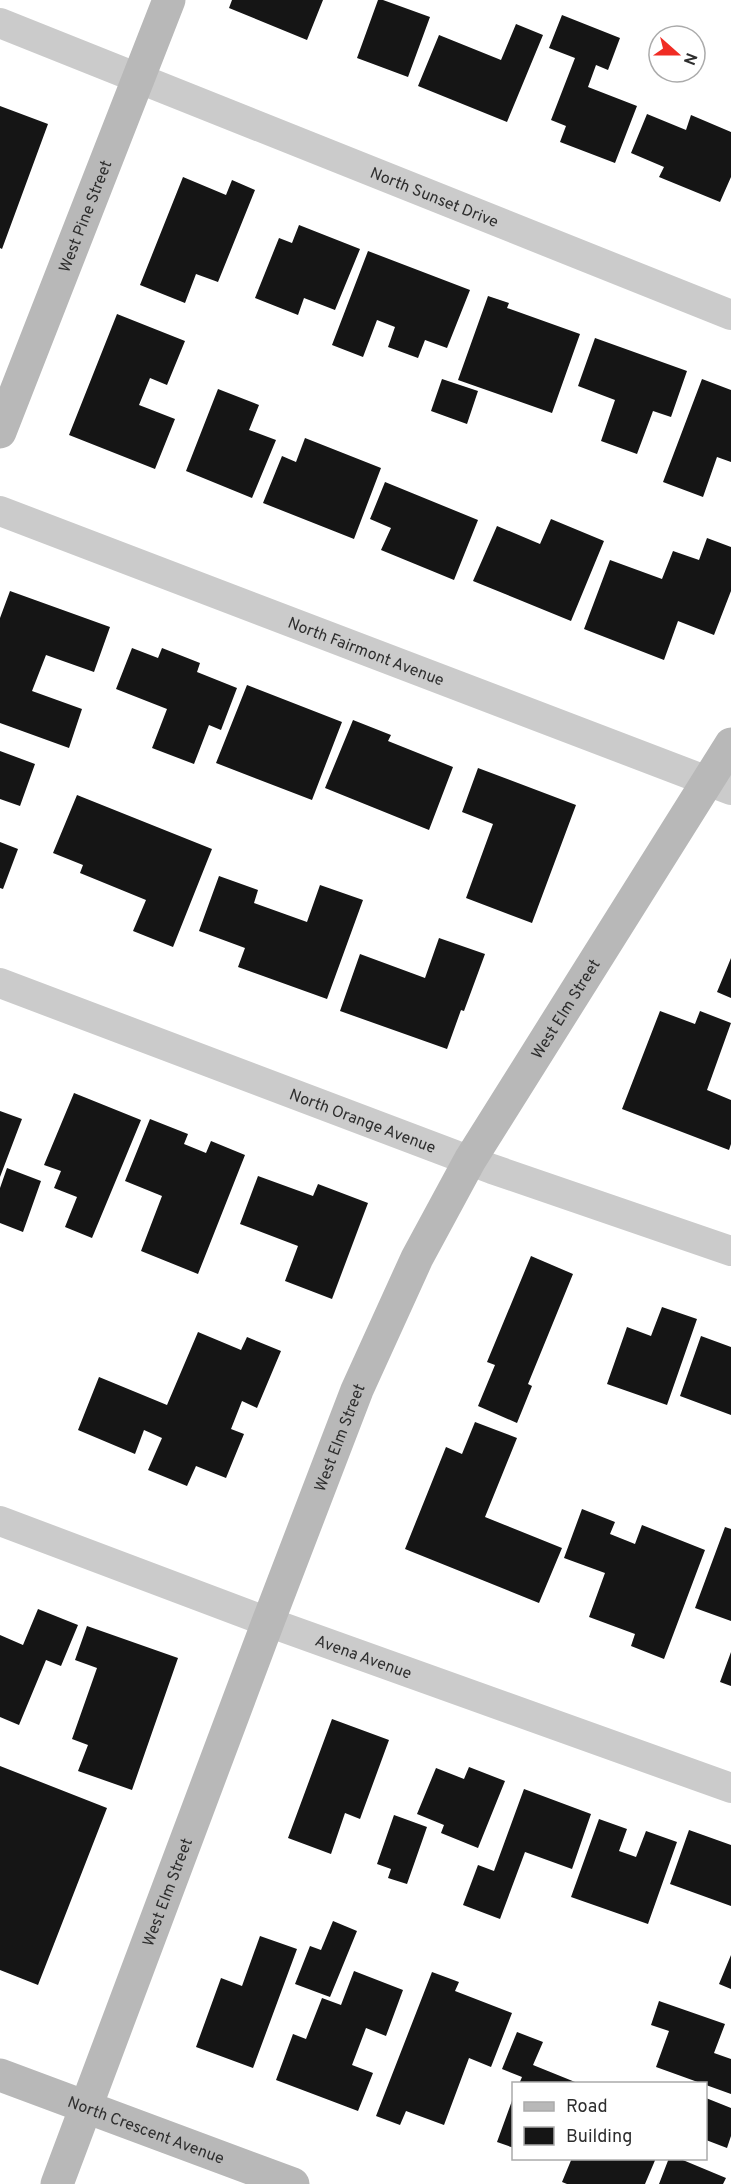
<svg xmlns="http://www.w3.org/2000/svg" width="731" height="2184" viewBox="0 0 731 2184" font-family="Overpass,sans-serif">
<rect width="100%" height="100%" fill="#fff"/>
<path fill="#151515" d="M232,0H323L307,40L229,8Z
M378,0H383L430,17L408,77L357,58Z
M562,15L620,38L608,70L596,65L588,87L637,106L615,163L560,142L566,126L551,120L575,58L549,48Z
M516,24L543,35L507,122L418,86L439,35L501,60Z
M0,106L48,124L2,249L0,248Z
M647,114L686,130L691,115L731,132V177L720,202L659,177L664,167L631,153Z
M183,177L226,195L232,180L255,190L218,282L196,274L185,303L140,285Z
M299,225L360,249L335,310L304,298L298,315L255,298L279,238L292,243Z
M368,251L470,290L447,348L425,340L418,358L388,347L395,327L377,320L363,357L332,345Z
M488,296L509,303L507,308L580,334L552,413L458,380Z
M117,314L185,341L167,385L150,378L139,405L175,419L155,469L69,435Z
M595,338L687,371L671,417L653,411L637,454L601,441L615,400L578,386Z
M442,379L478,391L467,424L431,411Z
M702,379L731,390V462L717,457L703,497L663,482Z
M218,389L259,405L249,430L276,440L252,498L186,471Z
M305,438L381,468L354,539L263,503L282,456L296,462Z
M385,482L478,520L454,580L381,550L391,528L370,519Z
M551,519L604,541L571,621L473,581L497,526L540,544Z
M707,538L731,547V591L714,635L678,621L664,660L584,629L610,560L662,579L673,551L699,560Z
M10,591L110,627L94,672L46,655L32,691L82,709L69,748L0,723V618Z
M132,648L158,658L162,648L200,663L197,672L237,688L221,730L209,725L194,764L152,748L167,709L116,689Z
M247,685L342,722L312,800L216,763Z
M353,720L391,735L388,741L453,767L429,830L325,788Z
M0,751L35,764L20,806L0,799Z
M478,768L576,805L532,923L466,898L493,824L462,812Z
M77,795L212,849L173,947L133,931L146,900L80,873L83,865L53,853Z
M0,842L18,849L3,889L0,888Z
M219,876L258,890L254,903L307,922L320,885L363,900L327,999L238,967L245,948L199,931Z
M439,938L485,954L464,1011L461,1010L447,1049L340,1011L360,954L425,978Z
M731,958V998L717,992Z
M660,1011L695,1024L700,1011L731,1023L707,1090L731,1100V1144L729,1150L622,1109Z
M74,1093L141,1120L92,1238L65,1227L77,1197L54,1188L61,1171L44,1165Z
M0,1111L22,1119L0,1177Z
M150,1119L188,1134L184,1144L206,1153L211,1141L245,1155L198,1274L141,1251L162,1196L125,1181Z
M7,1168L41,1181L23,1232L0,1223V1188Z
M258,1176L313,1196L318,1184L368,1203L332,1299L285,1281L298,1246L240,1224Z
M531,1256L573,1274L528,1384L532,1386L517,1423L478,1406L495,1365L487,1362Z
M662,1307L697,1319L667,1405L607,1384L627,1327L651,1336Z
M198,1332L241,1350L247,1337L281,1351L257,1408L242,1401L231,1429L244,1434L226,1478L196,1466L187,1486L148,1470L162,1438L144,1430L135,1454L78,1430L99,1377L167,1405Z
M701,1336L731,1347V1415L680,1396Z
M475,1422L517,1438L485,1517L562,1548L539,1603L405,1549L446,1447L462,1454Z
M582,1509L615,1522L610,1534L635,1544L642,1525L705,1550L664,1659L631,1646L635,1634L589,1617L605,1573L564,1558Z
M725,1527L731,1529V1621L695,1608Z
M38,1609L78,1625L61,1666L46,1660L19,1725L0,1717V1635L23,1645Z
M87,1626L178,1658L132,1790L78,1771L88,1745L72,1739L97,1668L75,1660Z
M731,1652V1686L720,1682Z
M332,1719L389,1740L360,1819L345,1813L331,1854L288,1838Z
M0,1766L107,1808L38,1985L0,1970Z
M469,1767L505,1781L478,1848L441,1833L444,1825L417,1814L436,1768L464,1779Z
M524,1789L591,1814L572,1869L525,1852L500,1919L463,1905L478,1865L494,1871Z
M394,1815L427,1827L407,1884L388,1878L391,1869L377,1864Z
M599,1819L627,1829L619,1851L636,1857L646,1831L677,1842L648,1924L571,1897Z
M689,1830L731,1845V1906L670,1884Z
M333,1921L357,1931L330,1997L295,1984L310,1946L321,1950Z
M260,1936L297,1949L253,2068L196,2047L221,1978L242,1986Z
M731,1955V1989L719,1984Z
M354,1971L403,1990L386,2036L366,2028L352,2065L373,2073L358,2111L276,2080L293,2034L306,2039L322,1998L341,2005Z
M432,1972L459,1982L455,1991L512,2013L491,2067L469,2058L444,2125L406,2111L400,2125L376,2116Z
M659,2001L725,2024L714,2053L731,2059V2094L656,2067L669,2031L651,2025Z
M517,2032L543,2042L533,2065L580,2084H519L522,2077L502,2069Z
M513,2098H514V2148L497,2142Z
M706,2098L731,2108V2136L727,2148L706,2140Z
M572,2158H656L645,2184H567L562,2182Z
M669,2158H678L726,2178L723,2184H659Z"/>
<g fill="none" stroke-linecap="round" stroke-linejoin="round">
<g stroke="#cbcbcb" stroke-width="30">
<path id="s1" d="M0,23L731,315"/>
<path id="s2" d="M0,511L731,790"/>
<path id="s3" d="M0,983L492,1169L731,1251"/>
<path id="s4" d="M0,1521L268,1622L731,1788"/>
</g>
<g stroke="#b8b8b8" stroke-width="33">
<path id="s5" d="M0,432L169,0"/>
<path id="s6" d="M0,2075L293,2184"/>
<path id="s7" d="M57,2184L268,1622L357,1390L417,1258L470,1160L731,744"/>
</g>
</g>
<g text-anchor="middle" stroke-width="6" stroke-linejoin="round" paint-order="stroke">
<g font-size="16" fill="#2e2e2e" stroke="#fff">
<text dy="6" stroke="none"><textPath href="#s1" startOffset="468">North Sunset Drive</textPath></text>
<text dy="6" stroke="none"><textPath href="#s5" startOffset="232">West Pine Street</textPath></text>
<text dy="6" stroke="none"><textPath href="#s2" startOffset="392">North Fairmont Avenue</textPath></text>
<text dy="6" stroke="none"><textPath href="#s7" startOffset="1284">West Elm Street</textPath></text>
<text dy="6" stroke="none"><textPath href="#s3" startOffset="388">North Orange Avenue</textPath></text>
<text dy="6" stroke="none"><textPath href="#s7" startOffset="798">West Elm Street</textPath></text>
<text dy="6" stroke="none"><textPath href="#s4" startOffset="388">Avena Avenue</textPath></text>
<text dy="6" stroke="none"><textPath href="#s7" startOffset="312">West Elm Street</textPath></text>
<text dy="6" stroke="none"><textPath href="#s6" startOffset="156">North Crescent Avenue</textPath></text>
</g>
</g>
<rect x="512" y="2082" width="195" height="78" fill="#ffffff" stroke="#ababab" stroke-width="1.5"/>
<rect x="524" y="2102" width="30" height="9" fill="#b8b8b8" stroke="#ababab" stroke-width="1.5"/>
<text x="566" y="2112" font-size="18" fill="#2e2e2e">Road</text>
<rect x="524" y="2127" width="30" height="18" fill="#151515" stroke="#ababab" stroke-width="1.5"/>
<text x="566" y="2142" font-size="18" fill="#2e2e2e">Building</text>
<g transform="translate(677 54) rotate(111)"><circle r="28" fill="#ffffff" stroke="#ababab" stroke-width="1.5"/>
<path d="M0-4.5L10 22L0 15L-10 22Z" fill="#f02c24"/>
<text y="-9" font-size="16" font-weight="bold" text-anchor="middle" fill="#2e2e2e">N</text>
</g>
</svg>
